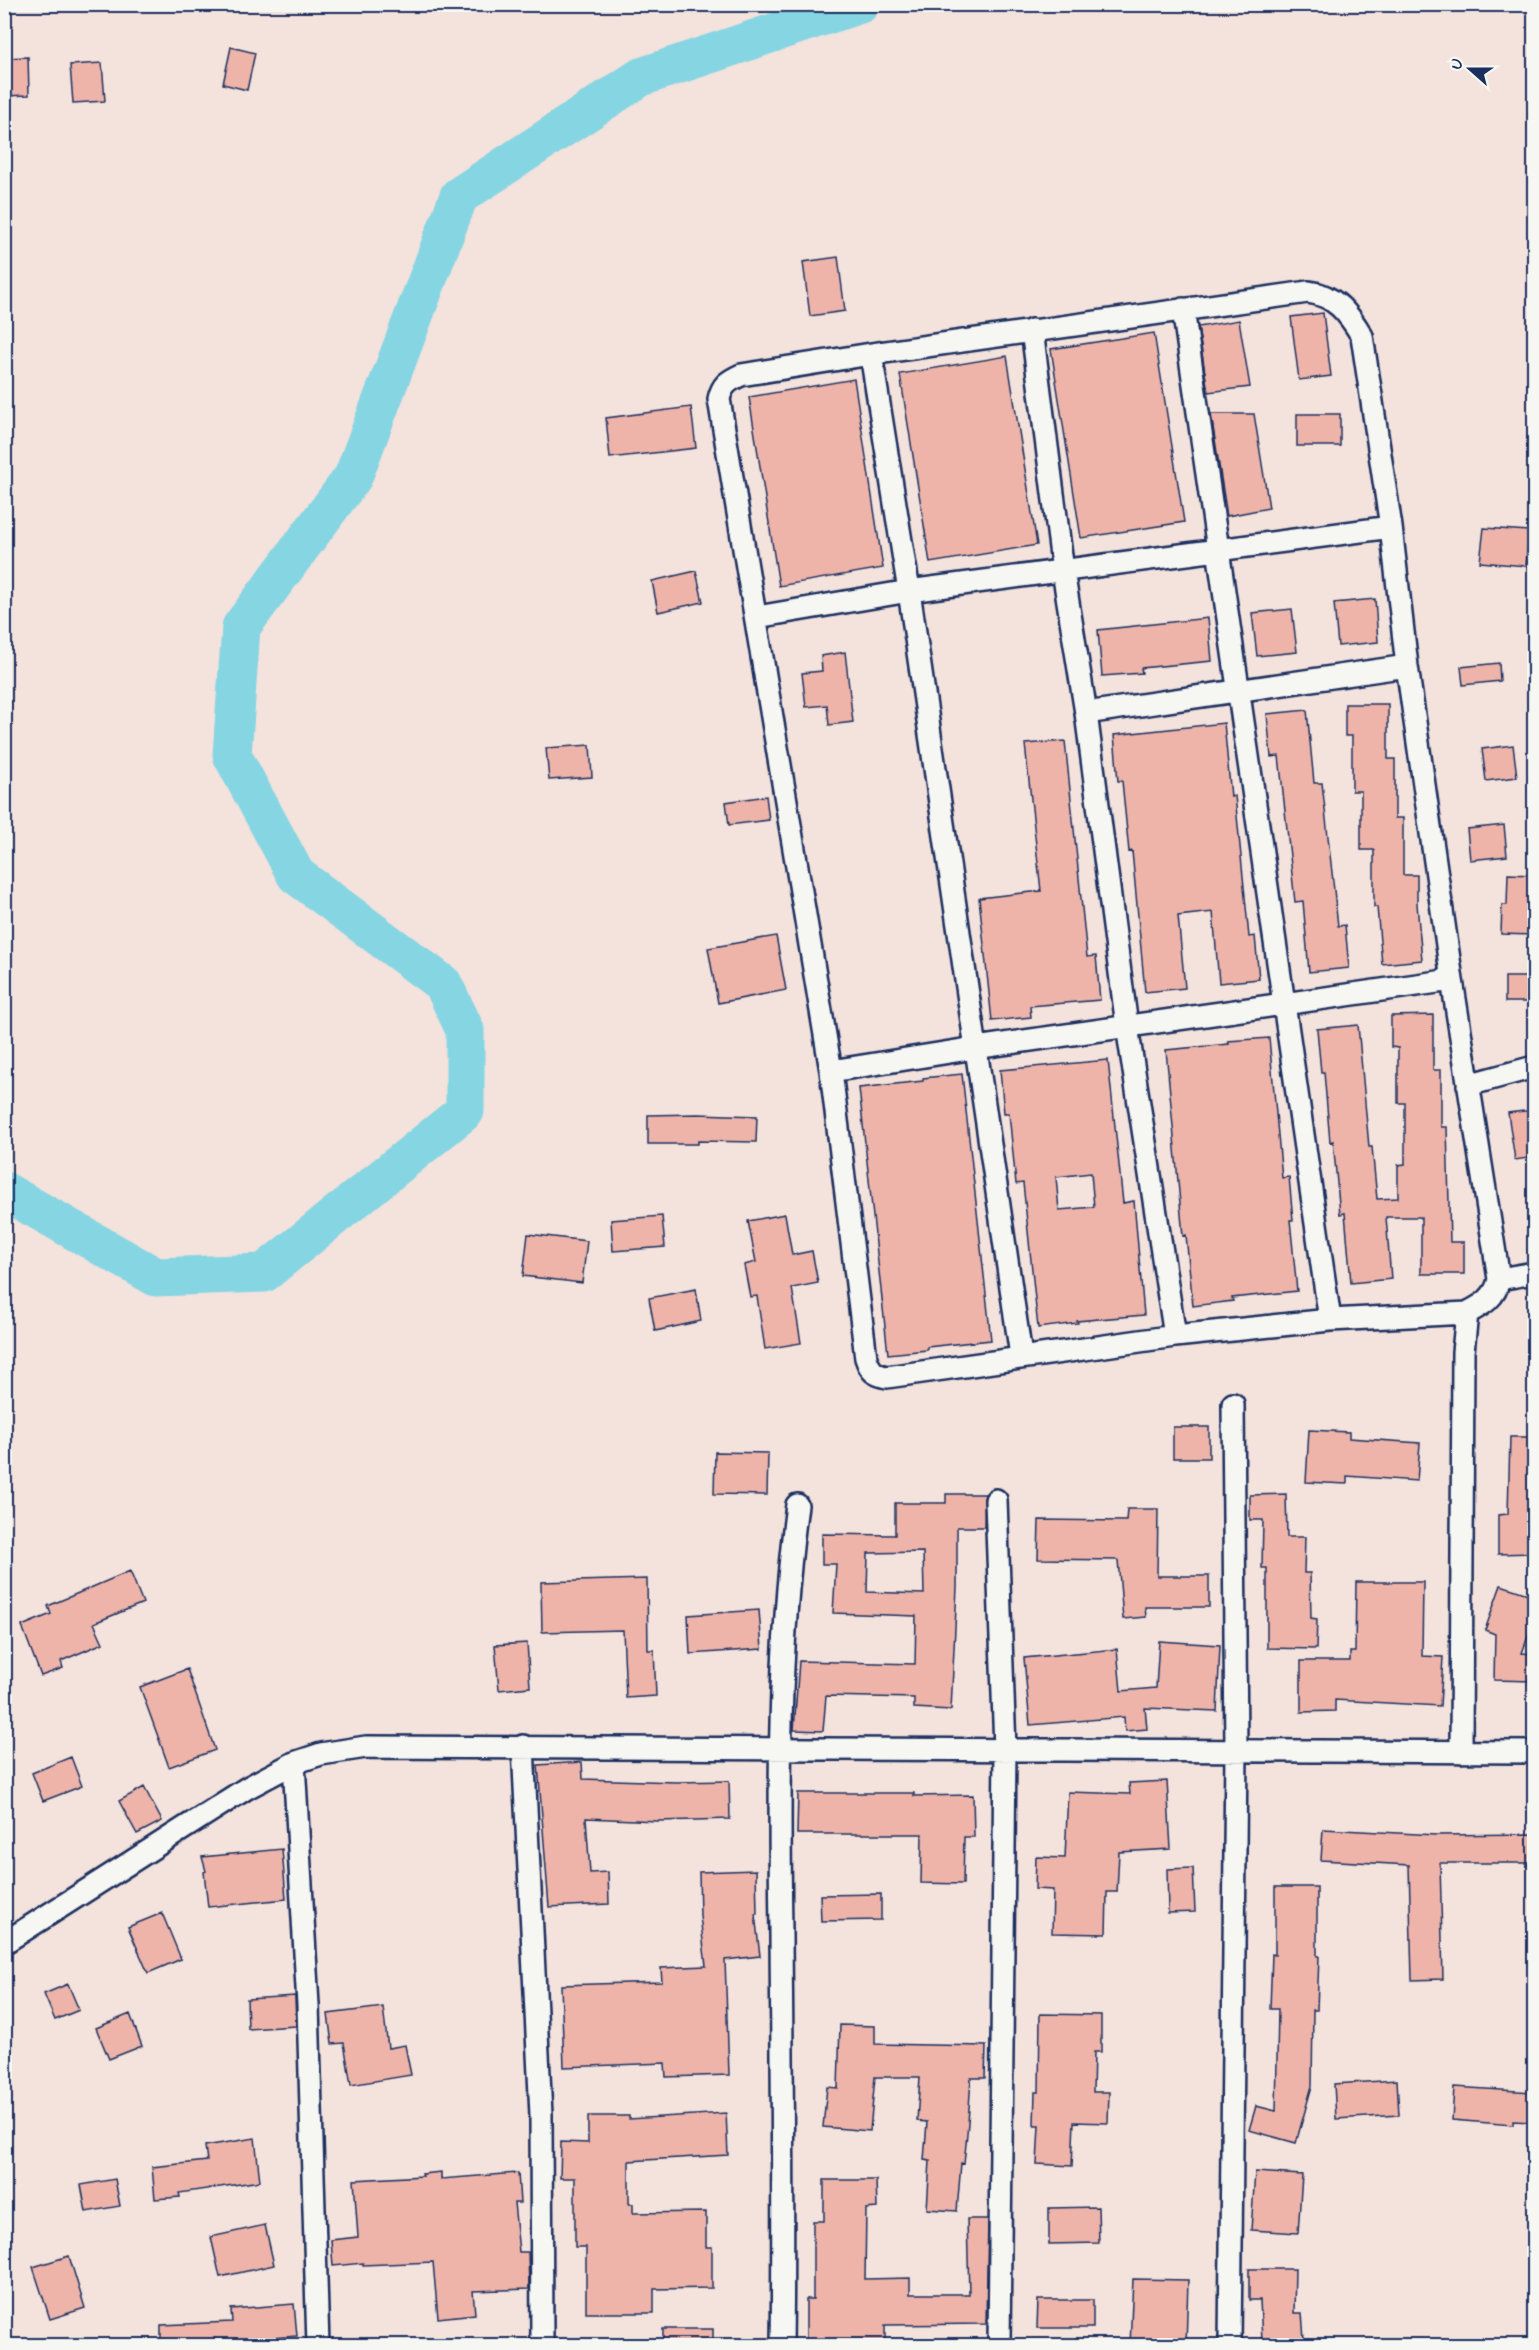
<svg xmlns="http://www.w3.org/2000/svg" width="1539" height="2350" viewBox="0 0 1539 2350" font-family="Mynerve,sans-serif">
<rect width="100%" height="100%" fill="#f4e2dc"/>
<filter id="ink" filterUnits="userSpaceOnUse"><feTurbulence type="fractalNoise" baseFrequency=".0167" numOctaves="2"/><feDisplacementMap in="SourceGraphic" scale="12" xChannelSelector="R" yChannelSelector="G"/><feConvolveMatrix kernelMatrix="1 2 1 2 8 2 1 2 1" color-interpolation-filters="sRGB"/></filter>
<g filter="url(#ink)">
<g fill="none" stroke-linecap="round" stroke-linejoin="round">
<path stroke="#86d5e3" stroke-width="39" d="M4,1191L156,1277L264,1273L465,1111V1030L443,984L296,875L232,755L241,627L353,477L459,196L641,77L860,4"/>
</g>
<path fill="#eeb4a9" stroke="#1b2f5e" stroke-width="1.5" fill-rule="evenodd" d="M231,47L255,53L247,90L223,84Z
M28,57L29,95L4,96V58Z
M102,63L105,101L73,103L70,65Z
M838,257L845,311L810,316L803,262Z
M1323,313L1331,376L1299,380L1291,317Z
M1239,320L1250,387L1208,392L1198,327Z
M1154,333L1184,522L1081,538L1051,349Z
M1007,356L1037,545L930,563L900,374Z
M854,379L883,568L779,586L749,397Z
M691,407L696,448L610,458L606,418Z
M1211,414H1254L1269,508L1227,516Z
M1297,414H1340V446H1297Z
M1484,528L1529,531L1526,566L1480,562Z
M696,571L703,602L658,612L652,581Z
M1375,599L1378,642L1338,646L1334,603Z
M1292,609L1297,652L1257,656L1252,613Z
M1208,618L1212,661L1141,668L1142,673L1102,676L1098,630Z
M845,652L853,722L829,725L827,705L806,707L802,673L822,671L821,656Z
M1499,663L1500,681L1463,685L1461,667Z
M1345,704H1388V759H1395V818H1403V875H1417V904L1422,960L1382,964L1377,907H1374V850H1361V791H1352V736H1345Z
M1307,710L1314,783H1322L1338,926L1345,925L1349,968L1309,972L1303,901L1295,902L1279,756L1271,757L1267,714Z
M1224,723L1231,797L1235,796L1249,937L1255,936L1259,979L1219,983L1213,912L1178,916L1185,988L1145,992L1132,851L1129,852L1122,781H1118L1114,735Z
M1065,741L1087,957L1096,956L1100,1000L1030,1006L1031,1017L992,1021L979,898L1041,891L1025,744Z
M590,745L592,777L549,780L546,748Z
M1513,745L1517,777L1486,781L1482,749Z
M766,796L769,820L729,825L726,802Z
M1504,825L1507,856L1470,860L1467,829Z
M1508,874L1534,875V935L1501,934L1502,905H1507Z
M776,936L786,990L718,1003L708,948Z
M1505,977H1534V1002H1505Z
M1433,1015V1070H1441V1127H1447L1450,1242H1464V1274H1421V1217H1386L1391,1279L1351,1283L1345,1213L1340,1214L1333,1141L1330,1142L1324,1072H1321L1317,1029L1358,1025L1369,1147H1372L1377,1199L1398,1198V1165L1405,1164V1103H1398V1048L1391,1047V1016Z
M1269,1038L1282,1178L1289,1177L1293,1220H1290L1297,1291L1232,1298L1233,1301L1193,1306L1186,1235L1183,1236L1166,1050L1229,1044L1228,1041Z
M1108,1060L1123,1203L1134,1201L1144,1315L1077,1321L1078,1323L1038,1328L1023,1183L1016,1184L1009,1113H1004L1000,1070ZM1091,1173L1094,1207L1059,1210L1056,1177Z
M962,1074L991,1340L927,1347V1350L888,1354L859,1088L923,1081V1078Z
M1534,1110V1157L1515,1160L1508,1113Z
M698,1114L757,1116L756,1142L698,1141V1144H648V1115Z
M785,1214L792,1255L812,1251L818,1283L792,1288L801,1343L765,1349L757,1296L750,1297L744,1265L756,1262L748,1221Z
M662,1216L665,1247L613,1251L611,1220Z
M528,1234L587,1241L582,1283L523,1276Z
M696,1289L701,1321L655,1331L649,1298Z
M1173,1427H1209V1458H1173Z
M1309,1430L1349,1432V1438L1420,1443L1417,1481L1347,1476V1484L1306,1482Z
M1510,1437H1534V1553L1498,1554V1515L1508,1514Z
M715,1452L768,1453L767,1495L714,1494Z
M946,1494H985L984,1527H957V1587L951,1710L914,1708V1698L826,1696L823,1731L794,1730L799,1661L915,1664L916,1616L833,1613L836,1564H822V1534L895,1535V1503H946ZM923,1552L924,1594L867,1592L868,1553Z
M1286,1494L1287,1537H1305L1304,1573H1310L1311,1618L1317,1619L1316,1649L1267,1648V1568H1262L1263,1520H1250V1495Z
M1127,1509H1158L1157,1576H1209V1607H1145L1146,1617L1123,1619L1118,1560L1038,1559L1039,1520L1126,1521Z
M130,1571L143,1603L94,1623L103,1643L61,1661L63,1668L41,1676L22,1626L51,1614L48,1606Z
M647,1579L648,1650H654L656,1696L626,1698L623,1630L542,1632L541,1582Z
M1356,1582H1423L1422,1656L1443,1657L1440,1706L1335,1700V1711L1301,1712V1661H1350V1652H1355Z
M1501,1585L1534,1596V1620L1522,1653L1534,1654V1681L1494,1680L1495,1634L1485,1630Z
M759,1610L762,1649L690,1654L688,1615Z
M1159,1641L1220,1645L1217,1711L1145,1708L1147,1729L1125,1731L1124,1717L1030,1725L1024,1658L1117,1649L1121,1691L1156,1688Z
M527,1643L530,1687L499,1690L495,1645Z
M187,1669L215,1750L169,1767L140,1687Z
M71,1757L82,1786L43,1801L32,1773Z
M582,1762L583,1779L676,1782L729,1781L730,1819L658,1821L586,1818L590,1873L608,1872L609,1904L549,1907L538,1765Z
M1167,1781L1171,1849L1119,1852L1117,1892H1107L1106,1934L1052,1933L1053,1890L1035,1889L1036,1857L1065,1858L1068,1792L1130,1794L1129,1783Z
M144,1787L162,1821L137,1834L119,1801Z
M798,1793H914V1796L973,1795L974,1837H964L963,1884L921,1883L922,1834H797Z
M1323,1829L1436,1835L1533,1834V1863H1440L1443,1979L1412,1980L1409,1865L1321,1860Z
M282,1849L286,1899L208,1907L204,1872L206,1871L202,1857Z
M1193,1868L1195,1912L1168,1913L1167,1869Z
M756,1870L757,1914H755L760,1956L725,1960L729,2075L666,2077L665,2063L564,2067L561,1985L662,1982L661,1968L706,1966L700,1916L699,1872Z
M1275,1887H1317V1956H1319L1317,2010H1313L1312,2086L1296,2143L1249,2130L1256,2106L1276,2111L1278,2009H1270L1272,1954L1275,1955Z
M881,1894V1920L821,1921L820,1895Z
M162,1913L181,1959L148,1973L128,1927Z
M68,1984L79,2010L55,2020L44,1994Z
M295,1996L296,2026L248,2029L247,1999Z
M383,2007L388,2048L405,2045L411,2075L351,2085L344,2043L332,2044L328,2014Z
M130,2014L142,2046L109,2059L96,2028Z
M1040,2014L1101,2015V2052H1094L1093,2092H1109L1108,2123L1074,2122L1072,2166L1037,2164L1039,2125H1034L1035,2092H1039Z
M840,2025L875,2026V2044L986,2046L985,2078H971L968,2123L964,2164L961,2163L957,2211L927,2209L930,2161L924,2160L927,2122L917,2121L920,2077H875L870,2131L823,2127L827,2087L838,2088Z
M1397,2080L1399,2115L1336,2119L1334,2084Z
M1454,2087L1534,2092V2122L1513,2121V2125L1452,2120Z
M726,2113L728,2155L629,2161V2204H633V2213L706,2212V2247H712V2288L654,2289V2313H586V2247H575V2178H560L561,2142L588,2143V2116H629V2119Z
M255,2138L260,2181L179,2193L180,2197L155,2199L152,2167L207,2161L205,2146Z
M441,2172V2179L518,2173L520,2203H514L519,2252H528L529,2289L473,2291L475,2314L438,2318L433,2262L363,2265V2263L333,2266L331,2240L358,2237L354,2180L423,2176L422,2174Z
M1255,2172L1302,2175L1298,2233L1251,2230Z
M115,2179L120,2206L86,2212L81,2185Z
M824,2180H876L877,2208L866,2209L865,2279L910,2278V2294H969L967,2219H988L986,2324L885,2325V2346H806V2299H813V2221H824Z
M1098,2207L1099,2243L1049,2244V2208Z
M265,2225L274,2265L220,2277L211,2237Z
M69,2256L85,2308L50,2319L33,2267Z
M1249,2269H1295L1294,2313H1302L1304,2339L1262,2342L1260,2300H1249Z
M1133,2279L1188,2280L1186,2346H1130Z
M1038,2300H1093V2328H1037Z
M294,2304L297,2336L205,2344V2346H161V2325L232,2322L231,2309Z
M663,2329H713V2346H663Z"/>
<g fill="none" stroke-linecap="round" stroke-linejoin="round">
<defs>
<path id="street" d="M1308,292C1335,295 1349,314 1362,336L1391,527L1407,666L1452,980L1499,1279C1496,1297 1483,1305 1467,1313L1330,1320L1175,1336L887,1377C874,1375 870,1370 866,1358L831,1071L719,399C722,385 728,381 741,375L871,354Z
M1183,309L1330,1320
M1032,330L1063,571L1086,713L1127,1026L1175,1336
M871,354L909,591L1021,1356
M757,617L909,591L1391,527
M1086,713L1407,666
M831,1071L975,1048L1452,980
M1468,1085L1534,1067
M1499,1279L1534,1273
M996,1500L1005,1749L999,2346
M523,1746L541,2115L542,2346
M1461,1752L1463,1352L1467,1313
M294,1763L308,2005L318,2346
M4,1943L247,1788L294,1763L321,1754L366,1747L1534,1752
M782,2346C784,2208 782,2071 781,1934C779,1790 778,1647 797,1505
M1230,2346L1236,1750L1233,1404"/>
</defs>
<use href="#street" stroke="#1b2f5e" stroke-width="26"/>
<use href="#street" stroke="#f6f6f2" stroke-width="21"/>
</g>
</g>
<rect width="1539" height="2350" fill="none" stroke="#f6f6f2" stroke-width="24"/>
<rect x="12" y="12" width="1515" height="2326" fill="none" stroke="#1b2f5e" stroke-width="2" filter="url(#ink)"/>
<g transform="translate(1470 69) rotate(291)" stroke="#f6f6f2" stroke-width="4.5" paint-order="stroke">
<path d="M0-4.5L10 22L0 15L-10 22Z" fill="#1b2f5e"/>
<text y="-9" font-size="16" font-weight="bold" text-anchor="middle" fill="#1b2f5e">U</text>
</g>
</svg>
